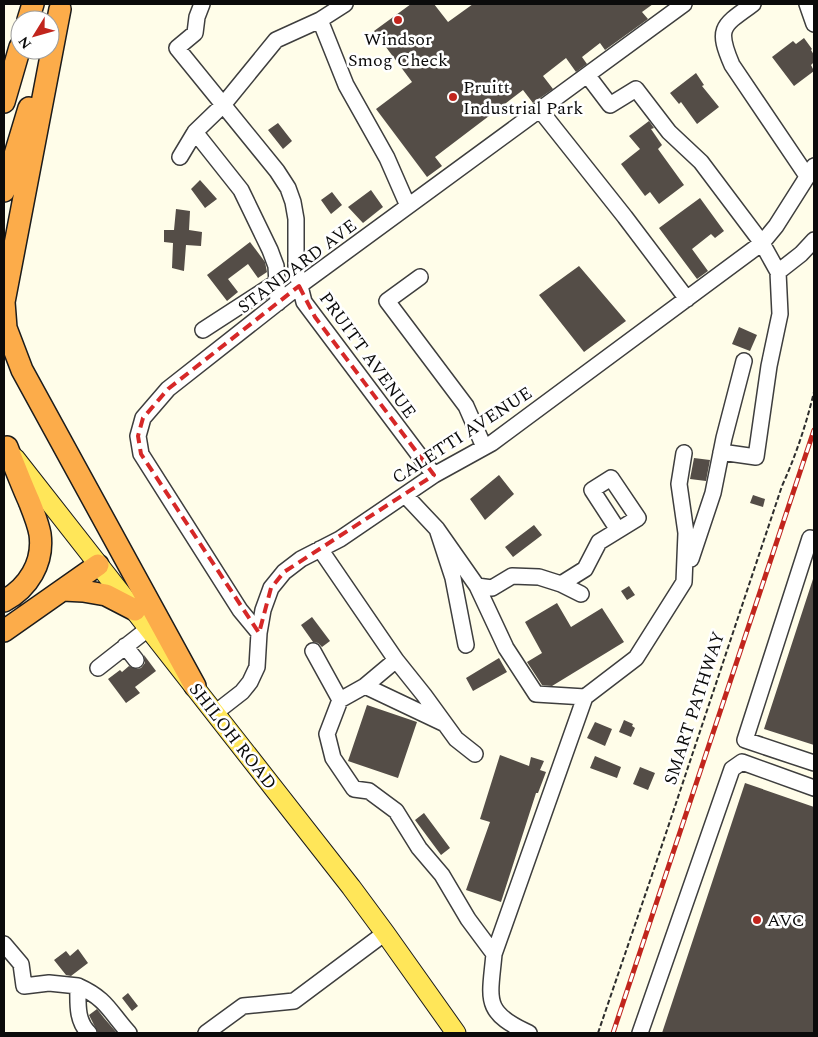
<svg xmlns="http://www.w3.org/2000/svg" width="818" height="1037" viewBox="0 0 818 1037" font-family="Spectral,serif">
<rect width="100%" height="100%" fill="#fffde9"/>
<path fill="#544d47" d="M411,4H434L448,22L473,4H653L642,12L648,19L605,50L600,43L582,57L587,64L576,72L566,58L543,76L553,89L533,103L523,90L435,157L442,166L427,177L376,109L412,82L374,31Z
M804,38L812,49L811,50L814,55V62L811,65L814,71L794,86L772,57L793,41L796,44Z
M696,73L704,85L702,86L719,107L697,124L681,102L679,104L670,93Z
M649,121L654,128L651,129L662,145L658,149L684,185L659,204L650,192L645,196L621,164L640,149L629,136Z
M278,123L292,141L283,149L268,130Z
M200,180L217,199L205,208L191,189Z
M371,190L383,207L363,223L348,207Z
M332,192L342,205L331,214L321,200Z
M700,198L724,231L715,238L711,234L692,249L708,271L697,279L659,228Z
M176,209L190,211L189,230L202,232L201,246L186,245L184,271L172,268L173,243L164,242V230H174Z
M250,242L265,262L267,272L258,278L248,264L228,279L238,292L227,301L207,275Z
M579,266L626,321L584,352L539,295Z
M739,327L757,335L750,351L732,344Z
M694,458L710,460L706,481L690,479Z
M499,475L514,494L485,520L470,499Z
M753,495L765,499L763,507L750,503Z
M534,525L542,535L513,557L505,547Z
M813,579H814V745L764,729Z
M629,586L635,595L627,600L621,591Z
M557,603L571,627L602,608L624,642L552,686L542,685L527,662L542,653L525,622Z
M312,617L330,641L322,647L318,643L313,642L301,625Z
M144,655L156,671L135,687L140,693L126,703L108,679L120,670L122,672L129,666L137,669L141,668L145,663Z
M499,658L507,672L473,691L466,678Z
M367,705L417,722L398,778L348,761Z
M624,720L633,724L632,726L635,728L631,737L619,732Z
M595,722L612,729L605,746L587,738Z
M500,755L529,766L531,757L544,761L540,770L546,772L538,793H536L501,902L466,890L490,822L480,819Z
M595,756L621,767L617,778L590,768Z
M640,767L655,773L648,790L633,784Z
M745,783L814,807V1033H662Z
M424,813L450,848L441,855L415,820Z
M78,949L88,963L71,976L66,975L54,960L66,951L70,956Z
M128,993L138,1006L132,1011L122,998Z
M97,1009L104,1018L117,1033H98L89,1015Z"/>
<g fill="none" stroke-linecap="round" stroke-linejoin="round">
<defs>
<path id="minor" d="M202,4L197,17L195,33L177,48L277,171L288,188L293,202L296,219V270L304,302L434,475
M345,4L320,20L346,85L387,158L408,206
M753,4C722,26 716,28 732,65L807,176
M807,4L814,24
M588,76L610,105L636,89L669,132L701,162L762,243L778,272L780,314L769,366L756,457L721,452
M540,110L625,217L687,299
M195,132L241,190L270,250L276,266L278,303
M180,157L195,132L223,105L276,40L320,20
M778,272L801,254L814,240
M420,277L387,301L466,406L484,447
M203,330L277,282
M405,495L437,529L453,578L466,645
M437,529L477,586L506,648L536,694L585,697
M814,539L810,538L745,740L814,763
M320,549L396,660L365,686L340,700
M691,559L713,493L724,438L744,361
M561,584L585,569L599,542L638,518L611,478L592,490L618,530
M477,586L492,588L512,576L539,577L561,584L581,594
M259,633L240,610L141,454L138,436L143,418L168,389L299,286L684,4
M125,646L136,660
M313,651L340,700L327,734L333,758L354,789L369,791L396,811L419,848L442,875L468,919L494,954
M396,660L424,695L456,739L475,754
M98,668L149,628
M365,686L443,723
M215,713L242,692L250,682L257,667L259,633L263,610L271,588L284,572L301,559L340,539L434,475L492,443L762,243L776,226L814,166
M4,944L21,964L24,986L49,983L78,986C78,1002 76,1021 89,1033
M78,986C107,999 109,1011 129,1033
M206,1033L243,1006L294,1001L385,933
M529,1033C482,1012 490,999 494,954L585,697L636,658L684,582L686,533L679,484L684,453
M640,1033L732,769L742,762L814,788"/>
<path id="major" d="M15,458L351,887L385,933L456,1033"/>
<path id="highway" d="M60,9L4,302L6,328L22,370L195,686
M28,20L33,4
M4,102L20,47
M4,191L29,108
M63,590L83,591L106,595L135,610
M4,601C28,588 44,563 40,534C38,523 33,511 29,501C21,483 14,465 7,447
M4,631L98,565"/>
</defs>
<use href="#minor" stroke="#3e3e3e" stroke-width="18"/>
<use href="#major" stroke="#1c1c1c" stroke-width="21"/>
<use href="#highway" stroke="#1c1c1c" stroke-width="24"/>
<path stroke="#2d2d2d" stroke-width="2" stroke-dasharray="5 2.5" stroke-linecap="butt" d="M598,1033L652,875L782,486C796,455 806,425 814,392"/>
<use href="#minor" stroke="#fff" stroke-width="15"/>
<use href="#major" stroke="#ffe659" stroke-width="19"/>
<use href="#highway" stroke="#fcac4a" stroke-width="21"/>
<defs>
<path id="rail" d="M613,1033L814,430"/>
</defs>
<use href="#rail" stroke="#c1251d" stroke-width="5"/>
<use href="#rail" stroke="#fff" stroke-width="3" stroke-dasharray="9" stroke-linecap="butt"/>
</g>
<path fill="none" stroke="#d62828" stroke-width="4" stroke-dasharray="10 6" stroke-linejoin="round" d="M299,286L315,317L434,475L284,572L271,588L259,633L141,454L138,436L143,418L168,389Z"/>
<g fill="#c1251d" stroke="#fff" stroke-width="2">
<circle cx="398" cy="20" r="5"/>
<circle cx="453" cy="97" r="5"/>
<circle cx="757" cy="920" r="5"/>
</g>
<g text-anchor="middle" stroke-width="5" stroke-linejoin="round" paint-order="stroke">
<g font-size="18" fill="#0b0b0b" stroke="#fff" text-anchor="start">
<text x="398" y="45" text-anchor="middle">Windsor<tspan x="398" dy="21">Smog Check</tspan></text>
<text x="463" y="93">Pruitt<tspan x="463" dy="21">Industrial Park</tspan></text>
<text x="767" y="926">AVC</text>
</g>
<g font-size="18" fill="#0b0b0b" stroke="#fff">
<text transform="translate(297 266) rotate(-37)" y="6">STANDARD AVE</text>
<text transform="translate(368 355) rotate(54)" y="6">PRUITT AVENUE</text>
<text transform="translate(462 435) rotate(-33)" y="6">CALETTI AVENUE</text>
<text transform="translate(694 708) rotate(-72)" y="6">SMART PATHWAY</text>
<text transform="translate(233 736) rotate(52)" y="6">SHILOH ROAD</text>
</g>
</g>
<rect width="818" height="1037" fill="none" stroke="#0b0b0b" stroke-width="10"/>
<g transform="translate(35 35) rotate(233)"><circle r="24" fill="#ffffff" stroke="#9d9d9d"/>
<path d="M0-4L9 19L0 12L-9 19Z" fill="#c1251d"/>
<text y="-8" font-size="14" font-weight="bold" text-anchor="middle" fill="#0b0b0b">N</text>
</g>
</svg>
